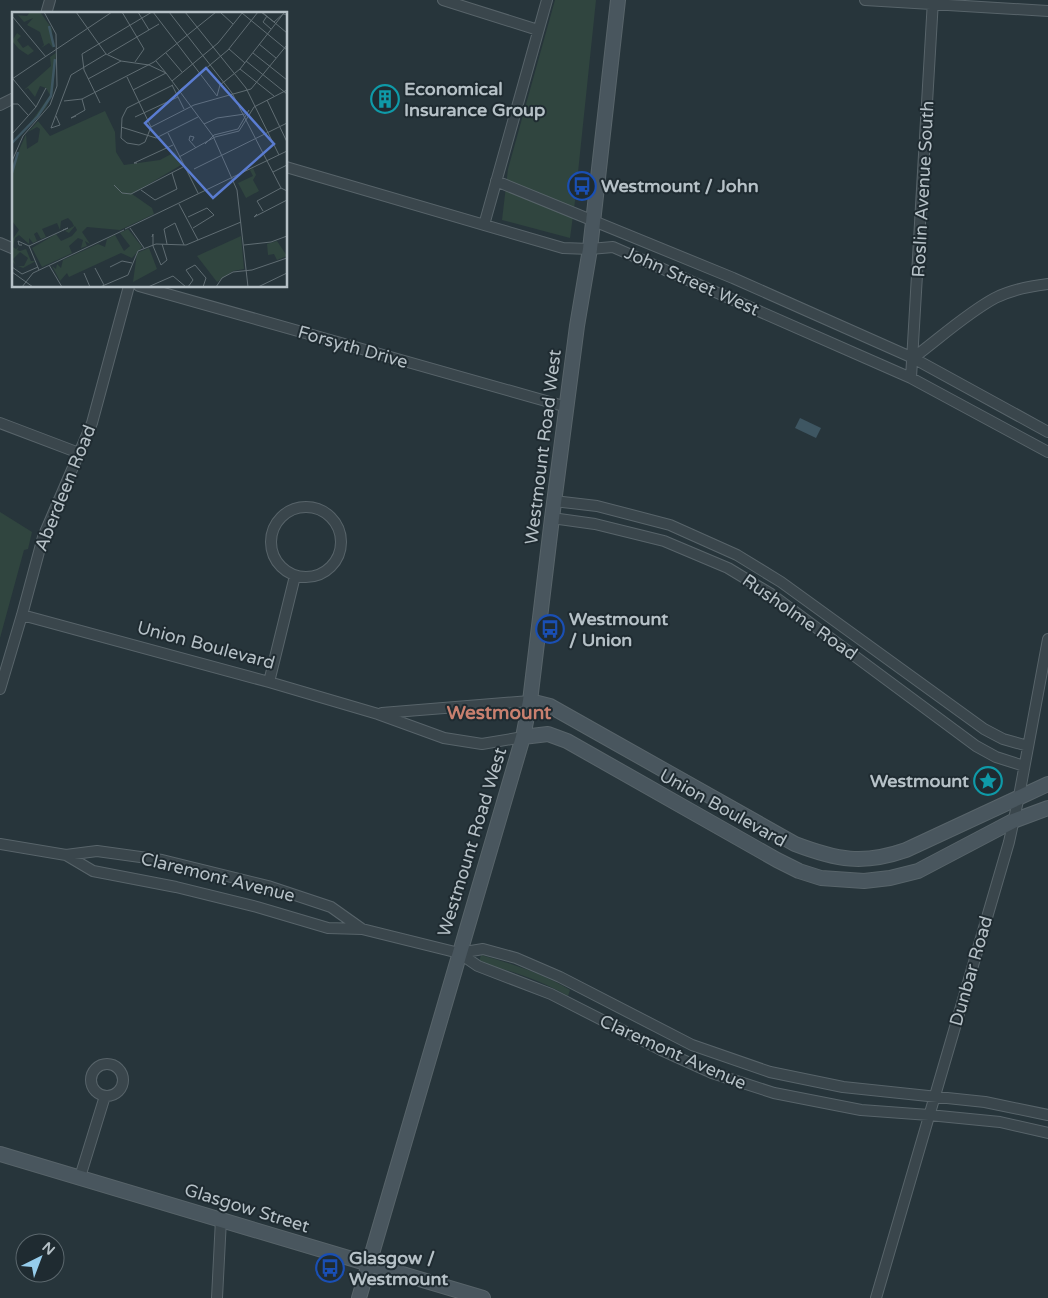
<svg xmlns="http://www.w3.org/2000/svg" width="1048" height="1298" viewBox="0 0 1048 1298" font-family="'Varela Round',sans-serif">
<rect width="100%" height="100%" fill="#27353b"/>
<path fill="#30453f" d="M555,0H596L575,201L570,238L502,220L508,169Z
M0,512L32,532L28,549L24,550L0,638Z
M481,955C513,964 541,973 570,990L568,996C540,980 511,971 479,962Z"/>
<path fill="#3e5662" d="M800,418L821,428L816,438L795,428Z"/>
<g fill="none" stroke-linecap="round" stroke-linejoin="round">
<defs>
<path id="street" d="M443,0L538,30
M865,0L1048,11
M46,14L50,0
M0,105L14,98
M286,167L563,248L590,249L613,247L911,378L1048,452
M496,181L733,278L913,358L1048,432
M484,225L547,0
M0,243L14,249
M139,286L567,407
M913,358C940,338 967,313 995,298C1011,290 1031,286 1048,284
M911,378L933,0
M0,423L79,453
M554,501L597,506L670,525L737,555L781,582L984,729L1003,739L1028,746
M271 542a35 35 0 1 1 70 0a35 35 0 1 1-70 0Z
M552,518L595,524L664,541L728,568L771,594L976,746L996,757L1024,766
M22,615L269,682L378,714L444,738L482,744L523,737
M269,682L295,576
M0,689L22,615L43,537L92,423L129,286
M382,713L530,701
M0,844L66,855L97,851L162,860L268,886L331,907L362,929
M66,855L93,871L176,887L257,907L328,928L362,929L459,953L478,966L551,994L661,1050L712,1073L774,1093L861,1110L929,1115L1000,1122L1048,1133
M459,953L483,949L516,958L560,977L692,1045L770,1072L843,1087L985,1102L1048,1115
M91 1080a16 16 0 1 1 32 0a16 16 0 1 1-32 0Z
M80,1177L105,1096
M217,1298L221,1219
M876,1298L1009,842L1019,796L1048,639"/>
<path id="secondary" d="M530,701L550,706L795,844C837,860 863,865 906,850L1048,784
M523,737L548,734L567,741L777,860L799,871L821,878L864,881L890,878L918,871L1013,821L1048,808
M0,1154L483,1298
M359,1298L523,737L530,701L552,518L577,326L590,249L618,0"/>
</defs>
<use href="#street" stroke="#58646a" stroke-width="12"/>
<use href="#secondary" stroke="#58646a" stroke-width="16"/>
<use href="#street" stroke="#3a464c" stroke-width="10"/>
<use href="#secondary" stroke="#49565e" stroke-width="14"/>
</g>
<defs>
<symbol id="building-ring" viewBox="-11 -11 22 22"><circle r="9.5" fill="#1f2b31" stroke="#0f9aa8" stroke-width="1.5"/><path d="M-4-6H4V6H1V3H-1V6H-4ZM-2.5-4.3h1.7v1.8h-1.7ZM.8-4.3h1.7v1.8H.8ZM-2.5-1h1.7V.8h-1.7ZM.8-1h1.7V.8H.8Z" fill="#0f9aa8"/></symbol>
<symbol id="bus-ring" viewBox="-11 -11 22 22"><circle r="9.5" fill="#1f2b31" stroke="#1a4fb4" stroke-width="1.5"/><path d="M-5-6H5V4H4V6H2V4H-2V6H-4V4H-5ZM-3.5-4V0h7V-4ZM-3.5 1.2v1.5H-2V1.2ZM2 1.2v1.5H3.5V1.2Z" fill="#1a4fb4"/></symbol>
<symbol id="sight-ring" viewBox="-11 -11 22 22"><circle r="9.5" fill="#1f2b31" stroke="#0f9aa8" stroke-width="1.5"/><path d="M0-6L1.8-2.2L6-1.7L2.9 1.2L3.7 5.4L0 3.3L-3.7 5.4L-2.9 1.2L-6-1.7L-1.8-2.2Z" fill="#0f9aa8"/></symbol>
</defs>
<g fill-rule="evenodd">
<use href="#building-ring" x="369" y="83" width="32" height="32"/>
<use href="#bus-ring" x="566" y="170" width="32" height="32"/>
<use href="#bus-ring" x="534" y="613" width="32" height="32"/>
<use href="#sight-ring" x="972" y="765" width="32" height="32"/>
<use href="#bus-ring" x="314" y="1252" width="32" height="32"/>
</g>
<g text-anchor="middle" stroke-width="4" stroke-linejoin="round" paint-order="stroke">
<g font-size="18" font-weight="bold" fill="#b6c1c7" stroke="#1f2b31" text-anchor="start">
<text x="404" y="95">Economical<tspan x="404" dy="21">Insurance Group</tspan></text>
<text x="601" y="192">Westmount / John</text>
<text x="569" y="625">Westmount<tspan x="569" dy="21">/ Union</tspan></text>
<text x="969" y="787" text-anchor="end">Westmount</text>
<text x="349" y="1264">Glasgow /<tspan x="349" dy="21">Westmount</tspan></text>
</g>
<g font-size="18" fill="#b6c1c7" stroke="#1f2b31">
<text transform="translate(923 189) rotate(-87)" y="6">Roslin Avenue South</text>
<text transform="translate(692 281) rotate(24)" y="6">John Street West</text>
<text transform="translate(353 347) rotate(16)" y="6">Forsyth Drive</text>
<text transform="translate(543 447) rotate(-83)" y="6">Westmount Road West</text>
<text transform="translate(65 488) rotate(-68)" y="6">Aberdeen Road</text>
<text transform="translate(800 617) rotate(35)" y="6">Rusholme Road</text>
<text transform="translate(206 645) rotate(15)" y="6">Union Boulevard</text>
<text transform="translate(723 808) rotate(29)" y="6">Union Boulevard</text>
<text transform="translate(472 842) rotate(-73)" y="6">Westmount Road West</text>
<text transform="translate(218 877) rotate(14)" y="6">Claremont Avenue</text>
<text transform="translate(971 971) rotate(-74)" y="6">Dunbar Road</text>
<text transform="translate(673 1052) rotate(24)" y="6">Claremont Avenue</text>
<text transform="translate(247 1208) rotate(17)" y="6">Glasgow Street</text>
</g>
<g font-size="19" font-weight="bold" fill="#c9806f" stroke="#1f2b31">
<text x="499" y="719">Westmount</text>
</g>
</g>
<g transform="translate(12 12)">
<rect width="275" height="275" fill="#27353b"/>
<path d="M18,0H28L31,4L40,17L41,36L37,31L29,36L32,33L28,20L15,13L21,6L12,10L6,3L15,4ZM5,21L9,24L5,28L11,36L16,33L22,39L16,43L7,37L0,29ZM44,41L41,80L34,96L19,110L38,83L34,76L28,74L23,85L16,76L12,78L39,54L38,45ZM93,99L103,120L104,140L112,153L148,148L163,140L169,153L120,182L140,196L142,202L108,218L75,215L70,220L78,232L73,229L75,234L69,236L71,228L66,226L57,234L60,241L30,255L20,236L44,222L49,229L60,224L65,218L63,214L57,221L53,219L62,214L60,210L56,206L49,209L48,218L45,211L30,217L34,225L29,227L25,220L22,222L25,229L21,231L17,226V232L7,223L3,226L1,235L4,237L7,234L5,238L8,239L14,237L19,249H24L11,256L6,254H12L16,246L8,240L1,247L4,253L0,249V228L7,218L0,209V154L14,122L15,137L26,130L28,117L25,115L16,120L26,109L38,124ZM241,156L244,163L241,168L247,179L234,186L226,171L241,164L238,158ZM116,217L130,235L120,246L109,241L57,265L55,261L48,269L40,254L44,257L45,252L49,256L51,248L86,232L93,235L95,227L103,223L112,239L118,234L108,221ZM229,224L232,257L221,259L205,270L185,244ZM265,229L275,244L265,248L262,242L256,243L255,232ZM137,236L145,257L121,270L125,241Z" fill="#30453f"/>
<path fill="none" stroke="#3e5662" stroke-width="2.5" d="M37,14L42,35M0,131L26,104L39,84L43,47M0,161L6,140"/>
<path fill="none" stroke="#606d73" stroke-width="1" d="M64,0L94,42L109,49L137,53L154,61L201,124L225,178L236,275M110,0L132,37L123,50M126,0L137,18M141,0L205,84M157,0L220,81L269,176L275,179M173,0L234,76L267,143M208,0L221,12M249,0L262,10L271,2L275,3M250,0L275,21M230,1L275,38M0,4L34,45M255,4L251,10L259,17M247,32L264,46M217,37L233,51M154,41L170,60M241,41L275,68M96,42L147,12M234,49L275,82M228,57L262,84M115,65L139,115M0,67L100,0M1,67L24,95M76,67L109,49M160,69L206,31L231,0M160,73L172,97M121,78L154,61L144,49M168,78L216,38L246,0M205,84L208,73L228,57L272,1M255,88L275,130M52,89L70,87L142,50L204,0M88,91L72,58L70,42L140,0M0,92H6L16,103M44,104L48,113L39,116L59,63L94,42M64,104L59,106L73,98L70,87M123,105L166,85M192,112L205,106L233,102M109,115L144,126L186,105M139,115L182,93L239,77L275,33M139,115L133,130L127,133L115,131L109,126L110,106L115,96L161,73M156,121L186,181M0,122L24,95L34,76M180,129L182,125L178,124L177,128L184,136M193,132L202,123L226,117L237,98M167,145L203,125L227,119L242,95L275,78M0,149L11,124L38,93L45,74L44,22L32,0M125,151H122L161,133M182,157L275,111M261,160L275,153M102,173L110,181L119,182L171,155M129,178L143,188L165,177L160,161M167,192L186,228M251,199L245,189L269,176M245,202L242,205L275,188M176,205L195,196L202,203L181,216M118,216L132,236M113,217L275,139M140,225L141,222V234L149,253L155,248L150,232M155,232L152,217L163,211L172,233M10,233H7L6,229L17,234L27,258M232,233L259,230L275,224M17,234L56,216L51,218M37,253L50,275M0,255L10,262L26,255M98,255L110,249L120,251M83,256L92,273M0,260L21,275M72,261L78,275M10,275L21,261L112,218M88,275L116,263L126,239L144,232L174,233L229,210M136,275L161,264L174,275M176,275L181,268L174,258L183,253L194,266L191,275M204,275L210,266L221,260L240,258L275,246M246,275L275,261"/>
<path fill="#5a7cd1" fill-opacity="0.15" stroke="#5a7cd1" stroke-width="2.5" d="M194,56L262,132L201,186L133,111Z"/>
<rect width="275" height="275" fill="none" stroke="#b6c1c7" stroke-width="2.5"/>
</g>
<g transform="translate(40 1258) rotate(42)"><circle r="24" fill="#1f2b31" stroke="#5b676d"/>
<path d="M0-4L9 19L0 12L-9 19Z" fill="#96cdec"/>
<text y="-8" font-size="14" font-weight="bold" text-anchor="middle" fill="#b6c1c7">N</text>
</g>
</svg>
